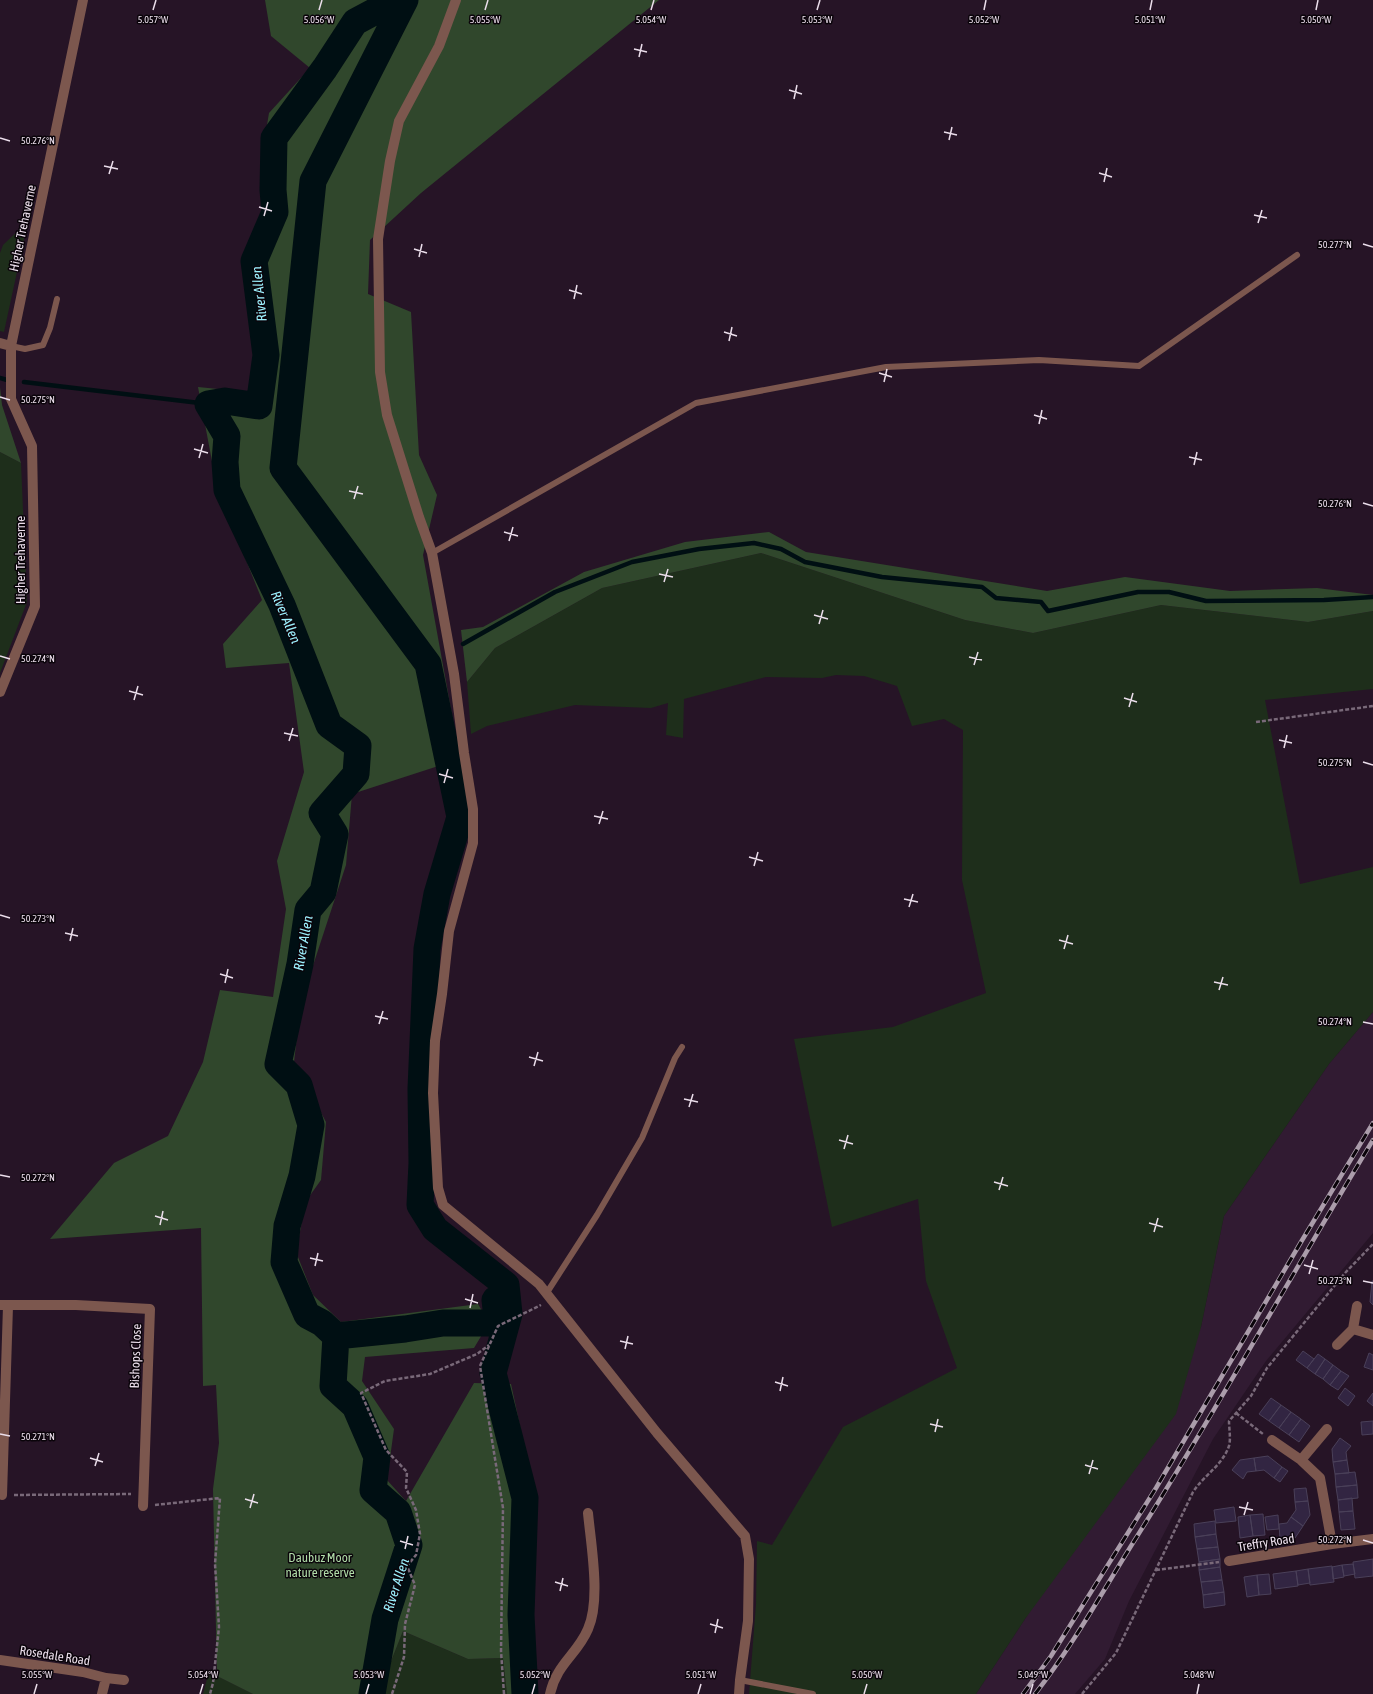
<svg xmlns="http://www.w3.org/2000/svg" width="1373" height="1694" viewBox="0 0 1373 1694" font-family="'Asap Condensed',sans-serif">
<rect width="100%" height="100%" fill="#261426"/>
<path fill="#311b32" d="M1373,1012V1233L1266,1361L1213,1439L1129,1601L1105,1659L1075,1694H976L1025,1619L1201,1327L1224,1216L1329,1064Z"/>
<path fill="#1e2e1b" d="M28,221L4,332L0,331V253L3,245Z
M0,452L21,463L27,602L0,673Z
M761,553L965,620L1033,633L1161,605L1308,622L1373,611V689L1265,700L1300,884L1373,867V1012L1329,1064L1224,1216L1201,1327L1176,1414L1025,1619L976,1694H749L756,1604L757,1541L772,1545L843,1427L957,1368L926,1281L918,1199L832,1227L794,1039L893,1027L986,993L962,880L963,730L944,719L912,726L897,686L864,676L836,675L822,678L766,677L684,699L683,738L666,735L668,703L651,708L575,705L487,726L471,734L467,682L495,648L602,588Z
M403,1631L468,1659L503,1658L507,1694H378Z
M208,1675L217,1676L253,1694H203Z"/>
<path fill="#30472c" d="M265,0H659L421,193L370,240L368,294L411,312L419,455L437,495L423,555L460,759L352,794L346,865L301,1002L294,1062L326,1122L321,1180L306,1201L296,1252L313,1295L341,1322L478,1304L489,1323L474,1348L365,1357L362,1381L394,1429L387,1480L406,1501L474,1383L511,1384L533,1486L532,1654L534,1694H507L503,1658L468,1659L403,1631L378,1694H253L217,1676L213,1489L219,1443L216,1385L203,1386L201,1228L50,1239L114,1163L168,1136L203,1062L220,990L273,997L286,909L277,861L304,772L289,663L226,668L223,644L262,600L217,488L198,387L269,394L247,257L285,220L263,149L269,113L310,68L271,36Z
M0,387L2,405L21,463L0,452Z
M769,532L806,552L1047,591L1125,577L1230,591L1317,588L1373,595V611L1308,622L1161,605L1033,633L965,620L761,553L602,588L495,648L467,682L461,630L483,627L584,572L685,542Z"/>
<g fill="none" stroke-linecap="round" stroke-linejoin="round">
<path stroke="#000f13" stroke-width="4.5" d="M0,378L7,380
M24,382L208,404
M463,644L555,592L632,562L699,549L754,543L781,549L805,562L882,577L982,587L996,598L1041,602L1048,611L1138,592H1169L1206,601L1324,600L1373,597
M428,664L437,658"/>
<path stroke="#000f13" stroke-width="27" d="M405,0L313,181L283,468L428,664L460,817L437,894L427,949L421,1089L422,1163L420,1205L435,1229L506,1285L509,1314L493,1373L525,1498L521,1615L525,1694
M336,1336L405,1329L443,1323H489L497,1317L495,1300L503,1299
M372,1694L385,1619L409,1545L398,1512L373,1490L377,1457L355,1406L333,1386L336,1336L322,1323L307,1315L284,1262L287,1226L302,1176L311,1125L299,1085L278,1064L300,964L308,910L323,892L335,834L322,813L356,774L358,746L329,725L282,605L227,490L225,462L227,436L208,404L225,401L259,406L266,355L254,261L275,212L273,190L274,138L325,68L355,22L381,8L385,0"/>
</g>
<path fill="#322542" stroke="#4a4059" d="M1372,1281H1373V1305L1370,1302Z
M1303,1351L1314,1359L1307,1368L1296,1360Z
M1369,1353L1373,1355V1370L1364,1367Z
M1318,1354L1325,1359L1315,1374L1307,1368Z
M1325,1359L1333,1365L1323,1379L1315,1374Z
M1333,1365L1341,1371L1330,1385L1323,1379Z
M1341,1371L1349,1376L1338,1390L1330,1385Z
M1345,1388L1355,1396L1348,1406L1338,1398Z
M1373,1393V1406L1367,1401Z
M1271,1398L1281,1405L1269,1421L1259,1414Z
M1281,1405L1291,1412L1279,1428L1269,1421Z
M1291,1412L1301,1419L1289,1435L1279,1428Z
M1301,1419L1310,1426L1299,1442L1289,1435Z
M1373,1421V1434L1362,1435L1361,1422Z
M1340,1438L1351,1446L1346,1452L1347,1460L1333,1462L1332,1449Z
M1268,1456L1282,1467L1274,1478L1264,1470L1256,1471L1254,1458Z
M1254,1458L1256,1471L1247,1472L1243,1479L1232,1470L1240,1460Z
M1347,1460L1349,1473L1335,1474L1333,1462Z
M1282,1467L1288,1471L1280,1482L1274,1478Z
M1355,1472L1357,1485L1336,1487L1335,1474Z
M1357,1485L1358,1498L1338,1500L1336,1487Z
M1306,1488L1308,1501L1295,1502L1294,1489Z
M1352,1498L1353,1511L1339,1512L1338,1500Z
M1308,1501L1310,1515L1303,1526L1291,1517L1296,1510L1295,1502Z
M1234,1507L1236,1521L1216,1523L1214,1510Z
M1353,1511L1355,1529L1341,1530L1339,1512Z
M1263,1514L1265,1535L1253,1536L1250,1515Z
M1250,1515L1253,1536L1240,1538L1238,1517Z
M1278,1515L1279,1529L1267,1530L1265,1517Z
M1291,1517L1303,1526L1295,1538L1280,1539L1279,1524L1287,1523Z
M1215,1521L1216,1534L1195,1537L1194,1524Z
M1216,1534L1218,1547L1197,1549L1195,1537Z
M1218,1547L1220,1559L1199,1562L1197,1549Z
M1220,1559V1567L1199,1570V1562Z
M1373,1559V1576L1355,1578L1353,1562Z
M1353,1564L1355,1574L1344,1576L1342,1565Z
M1342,1565L1344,1577L1333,1579L1332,1567Z
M1332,1566L1334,1582L1310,1585L1308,1569Z
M1220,1567L1222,1580L1201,1582L1199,1570Z
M1308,1569L1310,1583L1298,1585L1296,1571Z
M1296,1571L1298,1586L1275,1589L1273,1574Z
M1269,1574L1271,1594L1259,1595L1257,1575Z
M1257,1575L1259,1595L1247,1597L1244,1577Z
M1222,1580L1224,1592L1203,1595L1201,1582Z
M1224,1592L1225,1605L1204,1608L1203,1595Z"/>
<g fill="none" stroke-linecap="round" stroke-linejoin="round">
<path stroke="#796979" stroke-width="2.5" stroke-dasharray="4 2" stroke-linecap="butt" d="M1256,722L1373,706
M1236,1413L1263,1434
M14,1495L131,1494
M155,1505L220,1498L215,1564L219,1627L213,1683L210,1694
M1156,1570L1219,1562
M392,1694L404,1657L405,1624L415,1585L407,1566L416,1555L420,1534L416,1510L406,1488L407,1472L386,1450L361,1393L385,1381L430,1374L477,1354L489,1345
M504,1694L501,1651L503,1508L480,1366L498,1326L541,1305
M1082,1694L1116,1653L1193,1492C1204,1475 1222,1466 1229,1446C1231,1439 1229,1428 1229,1421L1251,1396L1267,1368L1345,1273L1373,1244"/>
<path stroke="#7c574e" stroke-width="6" d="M11,346L25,349L43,345L50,328L57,299
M432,553L696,403L886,367L1039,360L1139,366L1297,255
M546,1294L597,1215L642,1138L675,1058L682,1047
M740,1680L813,1694"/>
<path stroke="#7c574e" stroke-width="10" d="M456,0L439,46L399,121L390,161L378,239L380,372L387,415L419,517L432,553L454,674L464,753L473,809V843L449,931L442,994L435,1041L433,1093L438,1188L443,1205L539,1284L657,1433L745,1536L749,1559L748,1621L740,1680L739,1694
M0,343L11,346
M0,692L35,606L32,446L11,399V346L83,0
M0,1305H76L150,1309L143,1506
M1353,1329L1357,1306
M1337,1345L1353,1329L1373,1335
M1272,1440L1301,1460L1320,1478L1332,1544
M1301,1460L1327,1429
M2,1495L8,1306
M1229,1561L1332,1544L1373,1539
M0,1660L83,1672L106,1678L124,1680
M102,1694L106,1678
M550,1694C557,1663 577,1655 588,1629C601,1600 591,1545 588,1513"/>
<defs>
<path id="rail" d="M1023,1694L1051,1656L1156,1488L1301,1242L1373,1123
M1035,1694C1071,1648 1100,1596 1131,1546C1215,1413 1291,1275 1373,1140"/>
</defs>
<use href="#rail" stroke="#ab9dab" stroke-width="4.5"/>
<use href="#rail" stroke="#0a040a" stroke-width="3" stroke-dasharray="9" stroke-linecap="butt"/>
</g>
<path fill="none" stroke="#ebdeeb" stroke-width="1.5" d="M153,10L156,0M319,10L322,0M485,10L488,0M651,10L654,0M817,10L820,0M984,10L986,0M1150,10L1152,0M1316,10L1318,0M634,49L647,52M639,57L642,44M789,90L802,94M794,99L797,85M944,132L957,135M0,138L10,141M949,140L952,127M104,166L118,169M1099,173L1112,177M109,174L113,161M1104,182L1107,168M259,207L272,211M1254,215L1267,218M264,216L268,202M1258,223L1262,210M1363,244L1373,247M414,249L427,253M419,257L422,244M569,290L582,294M574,299L577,285M724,332L737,336M729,341L732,327M879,373L892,377M884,382L887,369M0,397L10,400M1034,415L1047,419M1039,424L1042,410M194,449L208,453M1189,457L1202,460M199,458L203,444M1194,465L1197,452M349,491L363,494M354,499L358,486M1363,503L1373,506M504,532L518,536M509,541L513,527M659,574L673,577M664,582L668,569M814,615L828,619M819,624L823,610M0,656L10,659M969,657L982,660M974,665L978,652M129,691L143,695M1124,698L1137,702M134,700L138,686M1129,707L1133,693M284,733L298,736M1279,740L1292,743M289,741L293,728M1284,748L1287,735M1363,762L1373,765M439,774L453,778M444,783L448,769M594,816L608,819M599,824L603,811M749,857L763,861M754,866L758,852M904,899L918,902M909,907L913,894M0,915L10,918M65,933L78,936M1059,940L1073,944M70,941L73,928M1064,949L1068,935M220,974L233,978M1214,982L1228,985M225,983L228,969M1219,990L1223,977M375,1016L388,1019M1363,1022L1373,1024M379,1024L383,1011M529,1057L543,1061M534,1066L538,1052M684,1099L698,1102M689,1107L693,1094M839,1140L853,1144M844,1149L848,1135M0,1175L10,1177M994,1182L1008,1186M999,1190L1003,1177M155,1216L168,1220M1149,1223L1163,1227M160,1225L163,1211M1154,1232L1158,1218M310,1258L323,1261M1304,1265L1318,1269M315,1266L318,1253M1309,1274L1313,1260M1363,1281L1373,1283M465,1299L478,1303M470,1308L473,1294M620,1341L633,1344M625,1349L628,1336M775,1382L788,1386M780,1391L783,1377M930,1424L943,1427M935,1432L938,1419M0,1434L10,1436M90,1458L103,1462M1085,1465L1098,1469M95,1466L99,1453M1089,1474L1093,1460M245,1499L258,1503M1239,1507L1253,1510M250,1508L254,1494M1244,1515L1248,1502M1363,1540L1373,1543M400,1541L413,1545M405,1549L408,1536M555,1582L568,1586M560,1591L563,1578M710,1624L723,1628M715,1633L718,1619M34,1694L37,1684M200,1694L203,1684M366,1694L369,1684M532,1694L535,1684M698,1694L701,1684M864,1694L867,1684M1030,1694L1033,1684M1197,1694L1199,1684"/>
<g text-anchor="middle" stroke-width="3" stroke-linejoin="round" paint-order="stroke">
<g font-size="13" fill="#ebdeeb" stroke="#0a040a">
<text transform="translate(22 228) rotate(-78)" y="5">Higher Trehaverne</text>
<text transform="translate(20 560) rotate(-90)" y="5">Higher Trehaverne</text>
<text transform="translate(135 1356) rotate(-88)" y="5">Bishops Close</text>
<text transform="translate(1266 1542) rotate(-9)" y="5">Treffry Road</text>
<text transform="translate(55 1655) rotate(9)" y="5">Rosedale Road</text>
</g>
<g font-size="13" fill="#b0dca8" stroke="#0a040a">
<text x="320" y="1562">Daubuz Moor<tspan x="320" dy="15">nature reserve</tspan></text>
</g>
<g font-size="14" font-style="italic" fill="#9cf1fe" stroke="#0a040a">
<text transform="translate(259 294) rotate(-96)" y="5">River Allen</text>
<text transform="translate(286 617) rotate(67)" y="5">River Allen</text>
<text transform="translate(303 943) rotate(-80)" y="5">River Allen</text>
<text transform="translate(396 1585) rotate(-72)" y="5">River Allen</text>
</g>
</g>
<g font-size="10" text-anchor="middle" fill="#ebdeeb" stroke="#0a040a" stroke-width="3" stroke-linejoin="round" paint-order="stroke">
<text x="153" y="23">5.057°W</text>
<text x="319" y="23">5.056°W</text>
<text x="485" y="23">5.055°W</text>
<text x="651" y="23">5.054°W</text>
<text x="817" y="23">5.053°W</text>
<text x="984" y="23">5.052°W</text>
<text x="1150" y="23">5.051°W</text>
<text x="1316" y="23">5.050°W</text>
<text x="38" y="144">50.276°N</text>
<text x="1335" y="248">50.277°N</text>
<text x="38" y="403">50.275°N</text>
<text x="1335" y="507">50.276°N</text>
<text x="38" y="662">50.274°N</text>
<text x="1335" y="766">50.275°N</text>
<text x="38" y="922">50.273°N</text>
<text x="1335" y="1025">50.274°N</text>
<text x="38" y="1181">50.272°N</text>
<text x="1335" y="1284">50.273°N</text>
<text x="38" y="1440">50.271°N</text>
<text x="1335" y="1543">50.272°N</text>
<text x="37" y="1678">5.055°W</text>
<text x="203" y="1678">5.054°W</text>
<text x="369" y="1678">5.053°W</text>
<text x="535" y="1678">5.052°W</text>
<text x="701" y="1678">5.051°W</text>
<text x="867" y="1678">5.050°W</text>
<text x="1033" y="1678">5.049°W</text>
<text x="1199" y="1678">5.048°W</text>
</g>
</svg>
